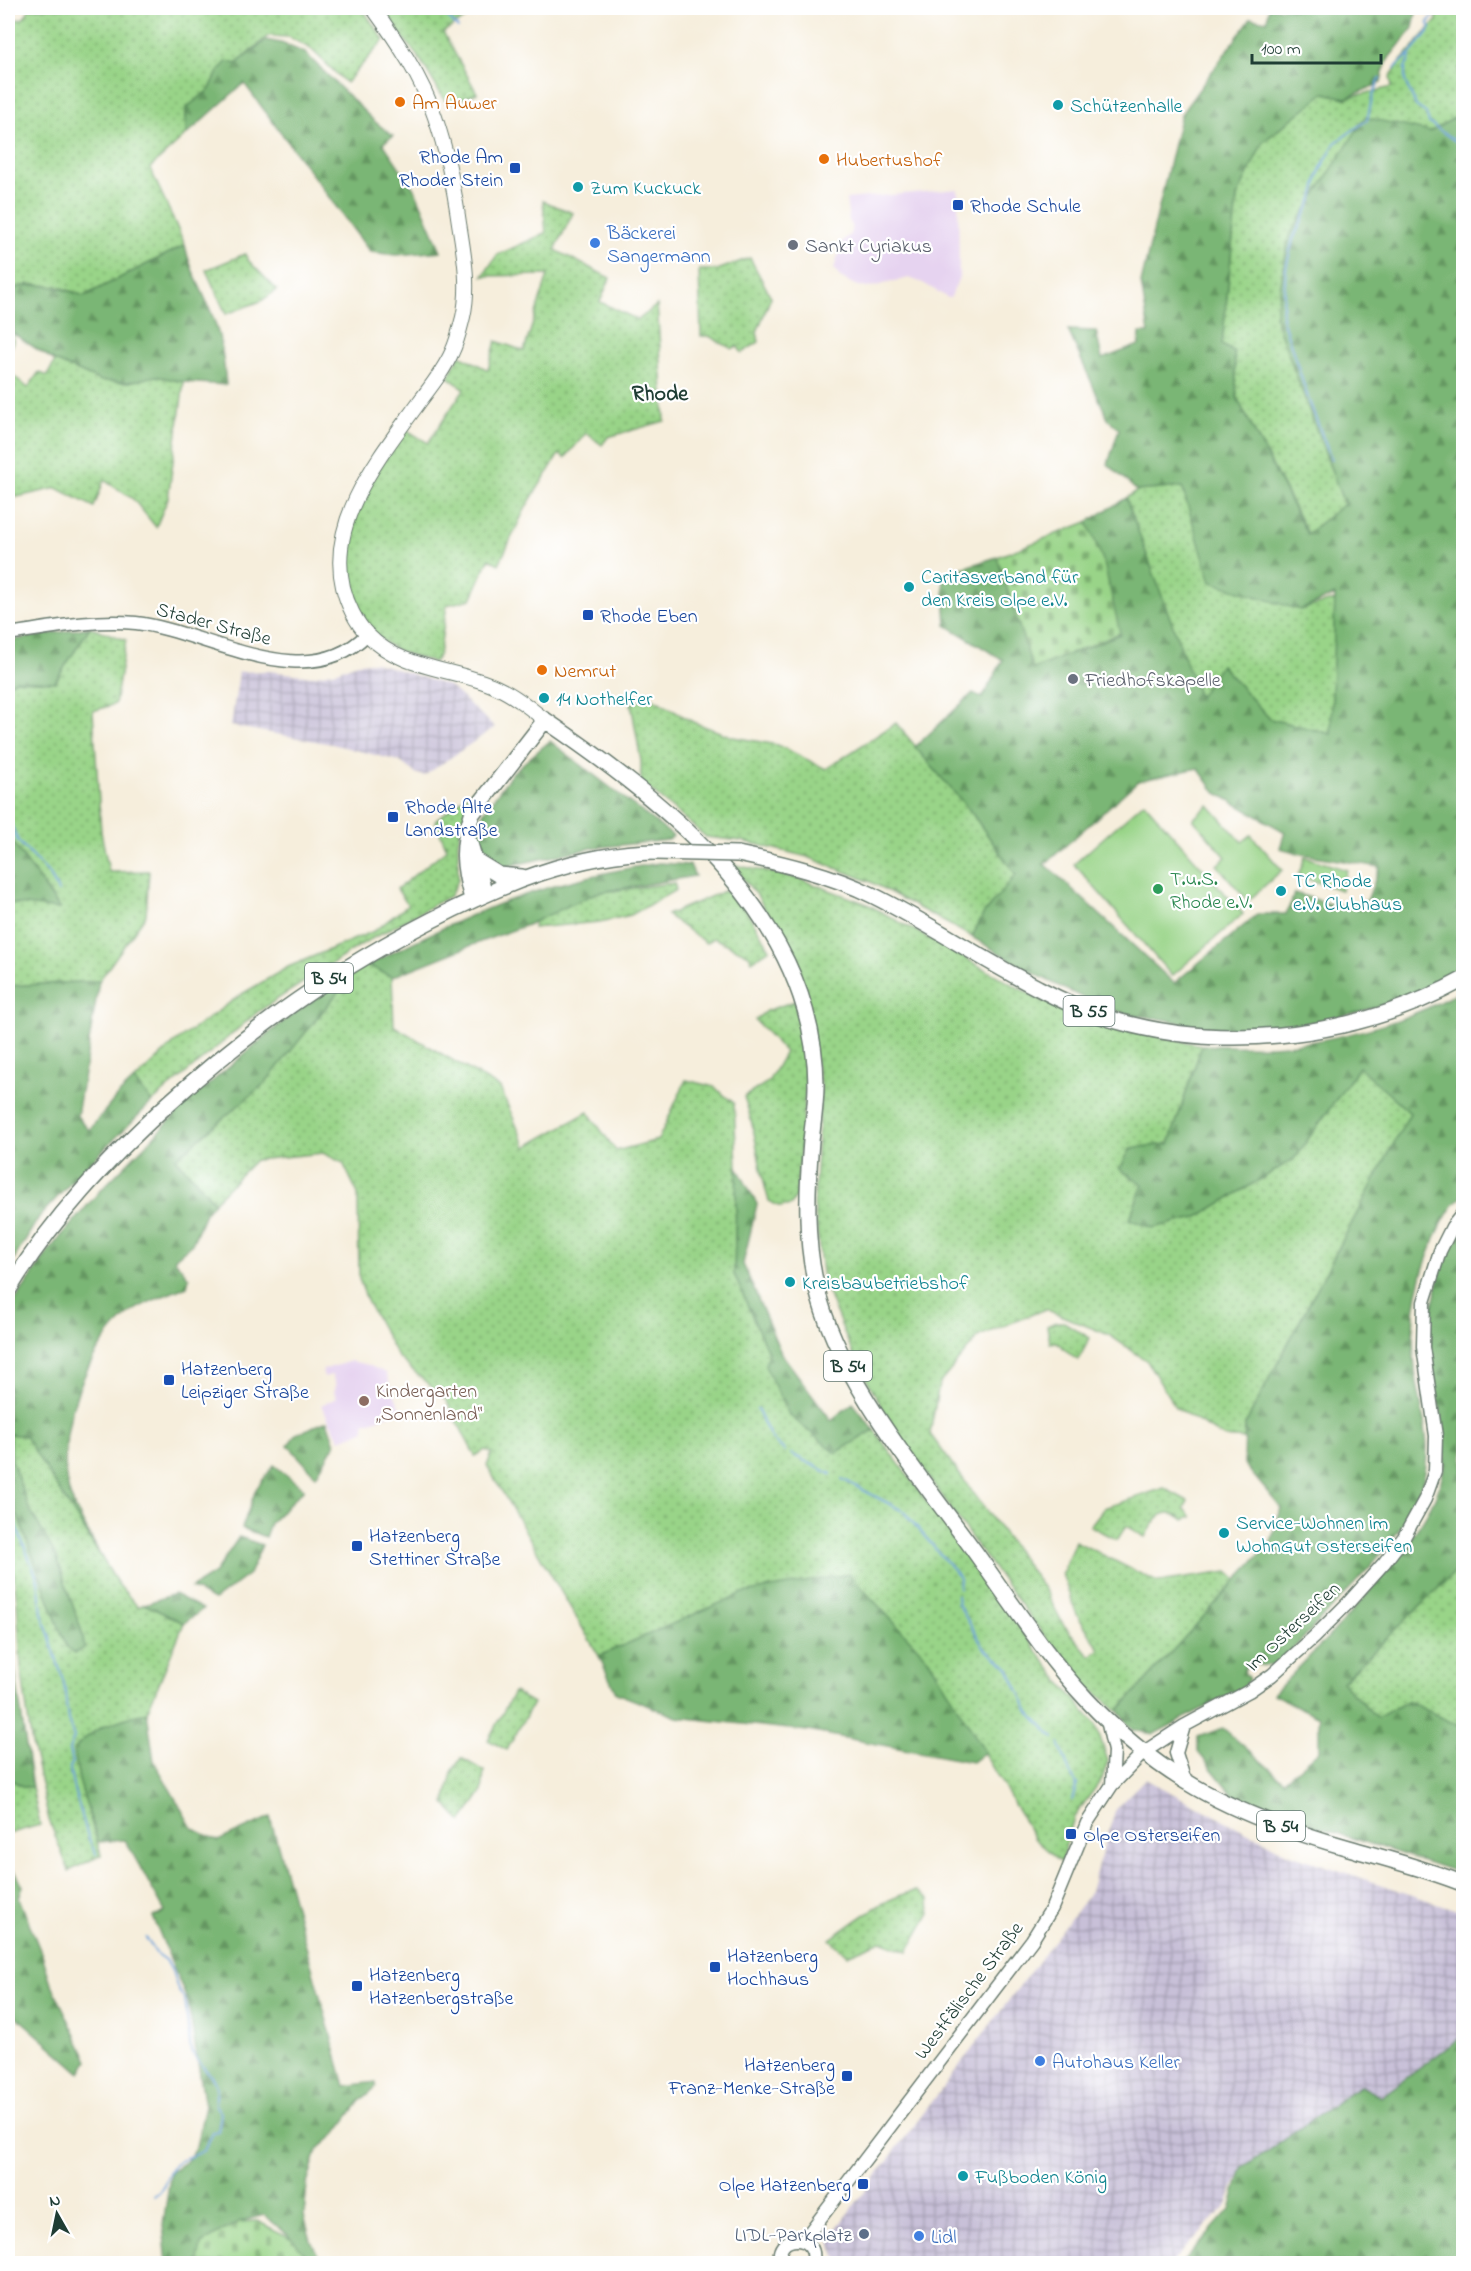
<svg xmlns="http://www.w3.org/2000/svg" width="1471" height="2271" viewBox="0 0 1471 2271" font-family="'Indie Flower',sans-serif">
<defs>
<pattern id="industrial-grid" width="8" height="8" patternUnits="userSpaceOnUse" patternTransform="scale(1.5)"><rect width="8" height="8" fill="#c8c0d8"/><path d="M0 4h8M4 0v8" fill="none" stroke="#a29db0"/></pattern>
<pattern id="green-dots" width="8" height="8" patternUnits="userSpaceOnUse" patternTransform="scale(1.5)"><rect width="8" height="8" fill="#99d488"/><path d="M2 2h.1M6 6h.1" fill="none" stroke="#7cad70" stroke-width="1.8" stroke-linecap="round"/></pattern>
<pattern id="forest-firs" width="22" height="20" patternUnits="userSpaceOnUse" patternTransform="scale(1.5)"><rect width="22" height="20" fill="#7ab674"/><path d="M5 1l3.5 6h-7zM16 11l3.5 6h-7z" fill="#639560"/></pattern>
<pattern id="cemetery-stones" width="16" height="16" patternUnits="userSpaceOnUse" patternTransform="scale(1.5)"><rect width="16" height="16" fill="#99d488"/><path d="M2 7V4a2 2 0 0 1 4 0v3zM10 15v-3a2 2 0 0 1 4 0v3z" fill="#7cad70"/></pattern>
</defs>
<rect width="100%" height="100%" fill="#fff"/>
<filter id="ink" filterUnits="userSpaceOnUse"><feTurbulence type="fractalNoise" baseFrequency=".0167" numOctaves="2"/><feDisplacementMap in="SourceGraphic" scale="12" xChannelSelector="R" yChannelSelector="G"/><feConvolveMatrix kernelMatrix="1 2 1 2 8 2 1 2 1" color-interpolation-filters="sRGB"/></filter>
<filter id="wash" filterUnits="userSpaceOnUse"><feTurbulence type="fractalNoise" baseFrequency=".008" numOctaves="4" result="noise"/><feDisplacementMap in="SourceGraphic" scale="24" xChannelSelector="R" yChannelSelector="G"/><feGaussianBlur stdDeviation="1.35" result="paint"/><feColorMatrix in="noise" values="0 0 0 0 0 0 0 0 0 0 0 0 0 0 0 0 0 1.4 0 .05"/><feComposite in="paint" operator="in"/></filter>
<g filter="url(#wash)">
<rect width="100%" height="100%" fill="#f6eedc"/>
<path fill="#e6d3f0" d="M958,189L959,277L951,297L948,298L923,283L909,278L867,288L855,285L840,277L834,269L843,240L850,235L852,225L849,221L846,199Z
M351,1361L368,1365L386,1373L401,1410L393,1412V1414L364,1423L365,1430L340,1440L321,1405L337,1398L334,1392L336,1386L332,1375L324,1377L322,1370Z"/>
<path fill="url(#industrial-grid)" d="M374,662L449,686L495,727L424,776L415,773L399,761L332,744L231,726L239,672L268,671L312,676L337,671L357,663Z
M1145,1779L1287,1853L1463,1912V2036L1381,2097L1242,2169L1226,2206L1171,2263H842L835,2256L830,2237L1089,1894L1116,1808Z"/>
<path fill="url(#green-dots)" stroke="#5c885e" stroke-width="1.5" d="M30,8H362L384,40L346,83L311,49L289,37L268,36L236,64L218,72L210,89L186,108V135L150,168L185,245L84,296L60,287L27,284L9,308C12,323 18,340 8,354V22L24,18Z
M381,8H474V13L443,32L477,93L447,104L421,61Z
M1436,8H1463V64L1458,69L1463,84V113L1430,132L1275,318L1344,504L1308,534L1237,398L1234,352L1222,345L1237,197L1263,142L1324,93L1346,98L1392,87L1390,77L1401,61L1437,20Z
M543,201L573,213L555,250L610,278L600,302L638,320L657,305L665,421L608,437L602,445L586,433L565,458L559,454L526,507L499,564L489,559L471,599L447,605L439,655L434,662C421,658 407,655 395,649C355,628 336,564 351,524C364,490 384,459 405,429L428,443L464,389L448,377L460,355L488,370L496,341L524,351L548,275L483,276L497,255L546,233Z
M245,254L248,260L277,290L261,301L226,314L206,270Z
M750,258L771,297L757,332L759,342L742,353L737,346L732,349L709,336H701L699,270H717Z
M55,361L101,381L129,382L156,376L184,382L168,498L156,527L133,499L104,480L94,507L57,488L8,499V371L28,388L39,372L47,376Z
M1182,487L1300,610L1335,600L1331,734L1270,719L1221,665L1199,698L1126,498L1137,491Z
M90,627L126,640L115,704L93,711L101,832L109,872L149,871L146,915L99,981L8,986V903L60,908L8,836V685L16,680L55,682Z
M652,698L693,722L733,737L778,745L826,769L896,723L971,812L1016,875L984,913L972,937L871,882L808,857L742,841L706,837L641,782V761L631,703Z
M490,777L464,818L458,841V880L450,896L362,944L259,1011L152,1102L134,1081L174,1043L242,994L288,967L374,931L408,905L397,889L447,849L435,821Z
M730,864L797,878L867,904L1039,999L1117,1028L1202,1045L1169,1144L1131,1148L1120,1169L1143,1185L1129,1219L1152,1228L1196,1218L1294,1159L1359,1067L1410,1113L1245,1425L1244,1439L1223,1437L1175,1407L1147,1361L1109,1335L1045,1309L979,1336L939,1384L930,1434L1045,1590L1063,1624L1090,1656L1100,1649L1077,1615L1062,1574L1075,1541L1157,1582L1228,1572L1237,1580L1118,1711L1073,1674L977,1546L893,1426L856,1361L823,1281L814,1203L821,1087L795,963L757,895Z
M674,883L676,890L631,915L600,922L533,928L535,920L595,893Z
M724,891L737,896L770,949L752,961L749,955L714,938L706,943L667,915Z
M367,965L392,977L394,1026L500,1088L526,1147L588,1112L616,1151L658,1140L686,1080L714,1087L734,1103L737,1167L734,1274L768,1352L836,1452L874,1430L1054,1674L1096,1725L1108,1761L1102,1779L1074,1817L1061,1862L1034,1838L929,1660L627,1646L599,1656L487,1466L492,1453L485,1450L475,1456L446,1400L398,1357L368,1303L359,1279L358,1194L343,1163L323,1153L255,1160L214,1202L176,1158L265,1083L355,971Z
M795,1001L802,1035L806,1083L796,1197L791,1205L780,1207L769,1201C758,1167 757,1131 744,1097L768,1082L785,1052L755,1020L766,1011Z
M1056,1322H1064L1090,1338L1078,1360C1069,1356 1065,1348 1057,1342L1050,1343L1047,1326Z
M9,1433L25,1435L118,1584L138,1607L144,1604L184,1623L147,1712L101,1727L74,1750L79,1780L101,1855L69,1871L49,1820L31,1739L21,1668L17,1601L8,1529V1489L57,1622L84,1648L83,1636L57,1558L28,1506L12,1461Z
M1164,1488L1188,1501L1184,1508L1192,1517L1184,1520C1164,1503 1154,1520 1145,1537L1126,1526L1117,1540L1090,1526L1104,1508Z
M1463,1564V1728L1408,1701L1377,1718L1342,1682Z
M514,1692L533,1703L507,1750L488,1740Z
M461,1758L484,1771L482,1792L462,1822L445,1804L452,1772Z
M8,1778L24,1787H32L40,1825L8,1834Z
M917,1891L929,1899L930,1913L908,1951L881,1941L847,1955L830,1939C857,1921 885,1896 917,1891Z"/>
<path fill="url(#forest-firs)" stroke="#4c7a54" stroke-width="1.5" fill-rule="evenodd" d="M1269,8H1417L1413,28L1389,58L1383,72L1381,83L1346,98L1324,93L1263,142L1237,197L1222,345L1234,352L1237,398L1307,534L1344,504L1275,318L1289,236L1365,117L1430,132L1463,113V967C1392,1012 1290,1035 1206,1027C1192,1026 1177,1022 1162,1019C1147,1017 1131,1016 1117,1011C1065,993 1019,965 972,937L984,913L1016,875L971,812L915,747L973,693L982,698L1003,660L946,625L943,574L997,557L1033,669L1120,634L1104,563L1087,522L1126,498L1199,697L1221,665L1270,719L1331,734L1335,595L1300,610L1211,582L1182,487L1137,491L1108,464L1119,429L1108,419L1068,330L1096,331L1102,359L1139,345L1140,333H1149L1141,283L1181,114L1251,18L1267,21ZM1198,768L1215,792L1285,832L1280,848L1302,854L1380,867L1367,901L1336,906L1295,893L1286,914H1258L1174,983L1045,864L1138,781Z
M266,40L281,43L305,53L374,121L393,136L383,143L416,192L441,251L396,255L370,252L244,83L186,135V108L210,89L218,72L227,61L236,64Z
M185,245C190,272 205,294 214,320C222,341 224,363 226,385L184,382L156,376L129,382L101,381L55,361L14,334L9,308L14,288C39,281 61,288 84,296Z
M90,627L55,682L16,680L8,685V641Z
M550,741L673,836L669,840L592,848L499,868L484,859L475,835L476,823L513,772Z
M8,836L60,909L8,903Z
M659,863L690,865L695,876L596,893L527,925L480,942L392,977L367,965C402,948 437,930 472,915C532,889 595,873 659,863Z
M355,971L265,1083L176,1158L214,1202L205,1213L192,1244L174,1259L189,1278L187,1286C170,1294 149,1300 133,1311C85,1346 54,1435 69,1492C74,1510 93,1540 102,1558L25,1436L9,1434L12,1461L28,1506L57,1558L83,1636L84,1648L75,1653L67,1647L57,1622L8,1489V1311L50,1249L99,1192L190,1100L281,1023Z
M99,981L77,1116L89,1130L118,1095L134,1080L152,1102L76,1177L39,1217L8,1269V986Z
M1463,989V1196C1448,1207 1439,1229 1432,1246C1414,1289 1410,1323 1415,1370C1420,1409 1435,1447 1421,1487C1404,1537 1356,1582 1320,1620C1309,1632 1288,1657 1274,1664C1267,1668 1256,1664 1248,1662L1244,1672L1249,1679L1244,1687L1154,1734L1132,1730L1118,1711L1271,1542L1281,1508L1244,1464L1245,1425L1410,1113L1359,1067L1294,1159L1196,1218L1152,1228L1129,1219L1143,1185L1120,1169L1131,1148L1169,1144L1202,1045C1235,1046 1270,1048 1303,1043C1357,1035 1417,1018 1463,989Z
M737,1167L757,1204L743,1264L781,1353L831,1420L853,1403L874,1430L836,1453L789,1415L765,1366L768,1352L734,1274Z
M1463,1226V1564L1342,1682L1377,1718L1408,1701L1463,1728V1874L1238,1801L1198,1752V1737L1223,1728L1284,1781L1319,1751V1717L1273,1694C1317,1649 1362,1604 1401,1552C1416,1531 1434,1507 1441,1481C1453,1438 1434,1394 1430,1351C1428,1321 1433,1303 1440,1275C1444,1259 1451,1237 1463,1226Z
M327,1421L335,1444L316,1476L288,1445L296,1434Z
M274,1465L304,1489L270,1523L265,1537L242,1528L256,1489Z
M239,1537L262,1545L249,1574L214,1600L191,1588L215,1573Z
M849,1574L929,1660L985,1752L972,1762L808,1731L677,1717L616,1693L599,1656L743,1593Z
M174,1594L203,1609L184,1623L144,1604Z
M12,1650L32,1787H24L8,1778V1652Z
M147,1712L154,1761L192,1828L218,1841L270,1817L345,2086L376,2082V2087L359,2102L336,2134L317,2150L307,2184L304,2216L311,2241L322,2263H311L293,2239L264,2215L238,2222L201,2244L198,2263H167L163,2225L171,2171L187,2161L196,2147L205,2106L188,2002L153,1917L165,1912L125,1840L98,1842L79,1780L74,1750C92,1726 120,1720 147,1712Z
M8,1862L23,1886L19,1898L42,1955L51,1983L88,2061L81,2073L8,2009Z
M1463,2036V2263H1182L1230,2209L1242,2169L1360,2086L1381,2097Z"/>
<path fill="url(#cemetery-stones)" stroke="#5c885e" stroke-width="1.5" d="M1087,522L1104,563L1120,633L1033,669L997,557Z
M257,2221L293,2239L311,2263H198L201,2244L238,2222Z"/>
<path fill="#99d488" stroke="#5c885e" stroke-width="1.5" d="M1144,802L1243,914L1172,976L1074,864Z
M1209,805L1242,842L1251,835L1282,870L1248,901L1217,865L1226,857L1193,819Z
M1305,857L1347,870L1341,890L1298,876Z"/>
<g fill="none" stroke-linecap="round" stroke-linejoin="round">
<path stroke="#6ca2da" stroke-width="2" d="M439,8L458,28
M1410,54L1409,62L1405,67V81L1416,106L1426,113L1429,123L1464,147
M1395,68L1410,54L1431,28L1428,22L1434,16L1435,8
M1331,459L1308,398L1282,318L1286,268L1293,239L1313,198L1320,170L1335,143L1367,120L1373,95L1380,79
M8,818L18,841L50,875L58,891
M757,1409L771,1438L785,1451
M791,1454L831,1474
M842,1479L903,1511L957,1574L960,1578L959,1588
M8,1506L38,1580L42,1613L64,1683L68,1721L74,1737L69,1750L73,1762L70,1767C71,1785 75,1792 80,1809C85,1824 87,1840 96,1854
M957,1595L958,1604L985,1649L1007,1666L1029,1712L1054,1738
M1059,1743L1070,1773L1077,1784L1072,1800
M146,1938L156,1953L166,1960L172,1971L178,1990L185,2000L191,2052L213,2079L217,2088L215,2105L221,2113L218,2132L213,2133L204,2150C195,2157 183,2156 174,2165C164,2175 170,2185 154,2196"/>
</g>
</g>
<g filter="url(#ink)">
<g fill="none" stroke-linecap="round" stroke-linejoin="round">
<defs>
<path id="tertiary" d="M8,634C50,628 93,619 136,623C206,631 307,698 367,634
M1107,1720L1114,1751L1112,1785
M1184,1726L1176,1753L1185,1781
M803,2241L1032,1940L1052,1908L1087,1823L1112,1785L1144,1752L1184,1726L1249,1691L1272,1675L1314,1637L1348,1603L1384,1563L1404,1537L1425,1499L1435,1471L1436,1436L1423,1347L1424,1302L1440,1251L1452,1227L1464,1212
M781,2264C771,2232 822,2232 812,2264"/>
<path id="secondary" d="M373,8C397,41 422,78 435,117C447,152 454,187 459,223C464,254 470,287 463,317C460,329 457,342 452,352C444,370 432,385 420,401C382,454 327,518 343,587C347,604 356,623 368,635C401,670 455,668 496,687C514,695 530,708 545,720"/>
<path id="primary" d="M470,844L485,894
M738,854C781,863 832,875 872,895C929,923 981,959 1038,988C1062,1001 1090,1013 1117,1021C1230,1053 1361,1036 1464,979
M473,859L499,875L522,877
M472,899C463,866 461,847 472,814L545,720C670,805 815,920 816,1085C816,1104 813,1123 811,1141C807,1189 805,1238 816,1285C836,1377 920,1476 975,1552C1011,1602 1045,1655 1087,1700C1116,1731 1149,1759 1185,1781C1235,1812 1292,1832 1349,1848C1387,1859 1427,1869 1464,1884
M8,1291C51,1219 108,1159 169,1103C249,1030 336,969 432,920C500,885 577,853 655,852"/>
</defs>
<use href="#tertiary" stroke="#6a7b6f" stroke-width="15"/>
<use href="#secondary" stroke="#6a7b6f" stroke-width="16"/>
<use href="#primary" stroke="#6a7b6f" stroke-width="18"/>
<use href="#tertiary" stroke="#fff" stroke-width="12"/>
<use href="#secondary" stroke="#fff" stroke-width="14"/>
<use href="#primary" stroke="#fff" stroke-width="15"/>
<defs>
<path id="primary-bridge" d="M655,852L738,854"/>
</defs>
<use href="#primary-bridge" stroke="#6a7b6f" stroke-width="18" stroke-linecap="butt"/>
<use href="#primary-bridge" stroke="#fff" stroke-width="15"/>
</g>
</g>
<g fill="#e8710a" stroke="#fff" stroke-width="2">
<circle cx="400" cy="102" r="6"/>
<circle cx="824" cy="159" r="6"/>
<circle cx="542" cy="670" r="6"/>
</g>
<g fill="#0f9aa8" stroke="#fff" stroke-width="2">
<circle cx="1058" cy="105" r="6"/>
<circle cx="578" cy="187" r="6"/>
<circle cx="909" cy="587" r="6"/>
<circle cx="544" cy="698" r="6"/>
<circle cx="1281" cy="891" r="6"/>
<circle cx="790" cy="1282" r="6"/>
<circle cx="1224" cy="1533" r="6"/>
<circle cx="963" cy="2176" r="6"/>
</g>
<g fill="#1a4fb4" stroke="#fff" stroke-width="2">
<rect x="509" y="162" width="12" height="12" rx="3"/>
<rect x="952" y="199" width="12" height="12" rx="3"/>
<rect x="582" y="609" width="12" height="12" rx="3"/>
<rect x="387" y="811" width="12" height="12" rx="3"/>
<rect x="163" y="1374" width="12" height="12" rx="3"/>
<rect x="351" y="1540" width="12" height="12" rx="3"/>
<rect x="1065" y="1828" width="12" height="12" rx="3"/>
<rect x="709" y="1961" width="12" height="12" rx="3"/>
<rect x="351" y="1980" width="12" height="12" rx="3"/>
<rect x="841" y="2070" width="12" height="12" rx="3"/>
<rect x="857" y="2178" width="12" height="12" rx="3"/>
</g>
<g fill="#3f7fe0" stroke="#fff" stroke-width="2">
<circle cx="595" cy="243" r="6"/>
<circle cx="1040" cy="2061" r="6"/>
<circle cx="919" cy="2236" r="6"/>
</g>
<g fill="#6b7280" stroke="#fff" stroke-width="2">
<circle cx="793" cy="245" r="6"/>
<circle cx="1073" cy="679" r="6"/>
</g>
<circle fill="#2e9e5b" stroke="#fff" stroke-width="2" cx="1158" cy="889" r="6"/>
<circle fill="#8d6e63" stroke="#fff" stroke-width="2" cx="364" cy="1401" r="6"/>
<circle fill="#5c6f8a" stroke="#fff" stroke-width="2" cx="864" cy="2234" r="6"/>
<g text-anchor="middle" stroke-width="4.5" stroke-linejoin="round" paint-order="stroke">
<g fill="#fff" stroke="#627771" stroke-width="1.5">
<rect x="305" y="963" width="48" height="30" rx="4.5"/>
<rect x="1063.5" y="996" width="51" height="30" rx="4.5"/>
<rect x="824" y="1351" width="48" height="30" rx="4.5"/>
<rect x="1257" y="1811" width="48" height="30" rx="4.5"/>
</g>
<g font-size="18" font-weight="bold" fill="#1f3d34">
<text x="329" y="984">B 54</text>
<text x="1089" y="1017">B 55</text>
<text x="848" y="1372">B 54</text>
<text x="1281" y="1832">B 54</text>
</g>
<g font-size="20" fill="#c56008" stroke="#fff" text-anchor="start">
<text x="412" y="109">Am Auwer</text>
<text x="836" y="166">Hubertushof</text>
<text x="554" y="677">Nemrut</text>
</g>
<g font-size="20" fill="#0d838f" stroke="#fff" text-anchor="start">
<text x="1070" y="112">Schützenhalle</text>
<text x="590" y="194">Zum Kuckuck</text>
<text x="921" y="583">Caritasverband für<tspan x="921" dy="23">den Kreis Olpe e.V.</tspan></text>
<text x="556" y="705">14 Nothelfer</text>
<text x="1293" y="887">TC Rhode<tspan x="1293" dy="23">e.V. Clubhaus</tspan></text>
<text x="802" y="1289">Kreisbaubetriebshof</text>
<text x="1236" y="1529">Service-Wohnen im<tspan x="1236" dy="23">WohnGut Osterseifen</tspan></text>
<text x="975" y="2183">Fußboden König</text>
</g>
<g font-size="20" fill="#164399" stroke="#fff" text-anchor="start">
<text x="503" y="163" text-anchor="end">Rhode Am<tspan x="503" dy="23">Rhoder Stein</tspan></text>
<text x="970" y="212">Rhode Schule</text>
<text x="600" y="622">Rhode Eben</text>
<text x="405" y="813">Rhode Alte<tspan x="405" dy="23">Landstraße</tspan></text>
<text x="181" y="1375">Hatzenberg<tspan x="181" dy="23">Leipziger Straße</tspan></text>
<text x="369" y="1542">Hatzenberg<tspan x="369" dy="23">Stettiner Straße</tspan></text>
<text x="1083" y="1841">Olpe Osterseifen</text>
<text x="727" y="1962">Hatzenberg<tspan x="727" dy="23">Hochhaus</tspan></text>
<text x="369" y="1981">Hatzenberg<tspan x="369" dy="23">Hatzenbergstraße</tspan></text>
<text x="835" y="2071" text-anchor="end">Hatzenberg<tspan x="835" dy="23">Franz-Menke-Straße</tspan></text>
<text x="851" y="2191" text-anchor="end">Olpe Hatzenberg</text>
</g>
<g font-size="20" fill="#366cbe" stroke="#fff" text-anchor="start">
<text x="607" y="239">Bäckerei<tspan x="607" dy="23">Sangermann</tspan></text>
<text x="1052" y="2068">Autohaus Keller</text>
<text x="931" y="2243">Lidl</text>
</g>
<g font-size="20" fill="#5b616d" stroke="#fff" text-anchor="start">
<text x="805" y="252">Sankt Cyriakus</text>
<text x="1085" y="686">Friedhofskapelle</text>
</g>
<g font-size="20" fill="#1f3d34" stroke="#fff">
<text transform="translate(214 623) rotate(15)" y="7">Stader Straße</text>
<text transform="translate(1292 1626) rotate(-43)" y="7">Im Osterseifen</text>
<text transform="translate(968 1990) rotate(-53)" y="7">Westfälische Straße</text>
</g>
<g font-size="20" fill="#27864d" stroke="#fff" text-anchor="start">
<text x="1170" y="885">T.u.S.<tspan x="1170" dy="23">Rhode e.V.</tspan></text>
</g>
<g font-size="20" fill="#785e54" stroke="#fff" text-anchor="start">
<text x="376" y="1397">Kindergarten<tspan x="376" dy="23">„Sonnenland“</tspan></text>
</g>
<g font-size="20" fill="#4e5e75" stroke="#fff" text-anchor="end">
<text x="852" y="2241">LIDL-Parkplatz</text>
</g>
<g font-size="22" font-weight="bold" fill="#1f3d34" stroke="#fff">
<text x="660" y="400">Rhode</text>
</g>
</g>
<rect width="1471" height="2271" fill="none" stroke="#fff" stroke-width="30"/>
<g transform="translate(57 2214) rotate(351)" stroke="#ffffff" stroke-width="4.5" paint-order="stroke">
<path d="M0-4.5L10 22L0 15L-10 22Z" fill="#1f3d34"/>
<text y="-9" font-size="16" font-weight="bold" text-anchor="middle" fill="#1f3d34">N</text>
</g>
<path d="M1252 54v9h129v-9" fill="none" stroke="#1f3d34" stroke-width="3"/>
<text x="1261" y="54" font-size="18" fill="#1f3d34" stroke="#ffffff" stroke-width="4.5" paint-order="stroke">100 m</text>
</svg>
